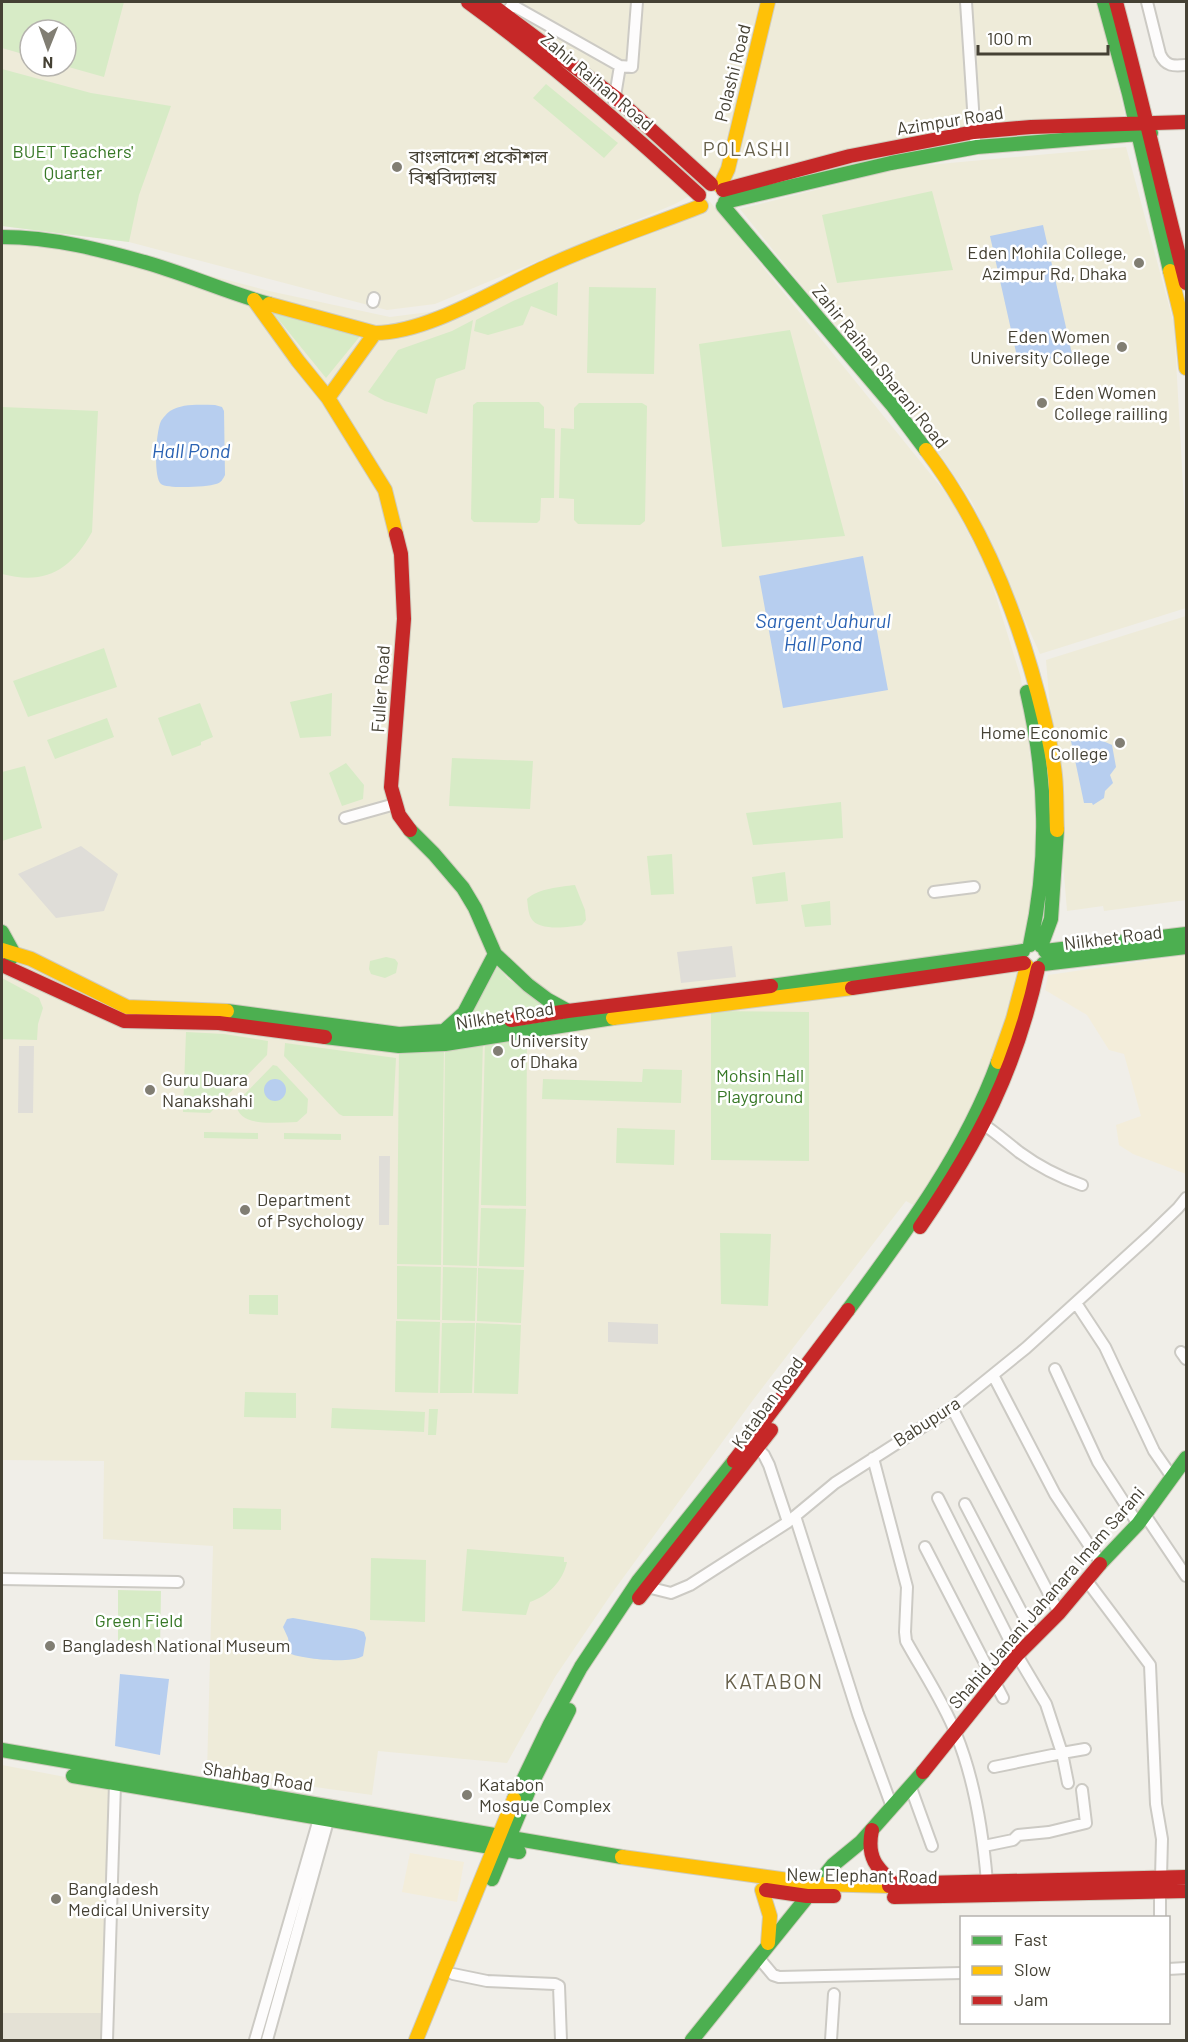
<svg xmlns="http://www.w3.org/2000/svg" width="1188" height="2042" viewBox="0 0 1188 2042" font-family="Barlow,'Noto Sans Bengali',sans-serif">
<rect width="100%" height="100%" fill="#f0eee8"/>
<path fill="#e4e1d5" d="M2,2013H107L106,2040H2Z"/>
<path fill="#f3edda" d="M1186,955V1174L1133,1154L1119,1145L1116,1125L1141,1116L1124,1054L1109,1050L1087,1015L1045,990L1048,975Z
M410,1853L464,1862L457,1902L402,1892Z"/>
<path fill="#eeebd9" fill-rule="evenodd" d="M2,2H1098L1125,115L1057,128L983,134L711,184L675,204L435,304L387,310L129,242L2,226ZM30,30H66V66H30Z
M1126,147L1174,324L1186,539V608L1040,654L972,502L912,413L803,287L740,209L906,167Z
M707,198L950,498L988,571L1021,678L1037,817L1030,924L1019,980L970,1122L917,1207L906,1201L753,1400L612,1593L555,1677L507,1763L378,1751L372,1795L207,1772L213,1546L103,1539L104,1461L2,1460V232L101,247L269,291L390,317L437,311L670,212Z
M1186,616V900L1104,911L1103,906L1067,911L1046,660Z
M2,1765L113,1786L107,2013H2Z"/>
<path fill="#d7ebc6" d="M2,2H124L104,77L65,66L66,30H30V56L2,48Z
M2,69L91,93L171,106L139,195L129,242L2,226Z
M546,84L618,143L604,158L533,98Z
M932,191L953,270L837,283L822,215Z
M558,282L557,316L531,306L523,325L488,335L474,331L476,320L513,301Z
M589,287L656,288L654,374L587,373Z
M270,309L361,335L326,378Z
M473,320L465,369L436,379L427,414L385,401L368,392L398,350L452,331Z
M790,330L845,536L722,547L699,344Z
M477,402H539L544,407V428L555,429L554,498H541L540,520L537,523L474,522L471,519L473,405Z
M579,403H642L647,406L645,521L640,525L578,524L574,520V499L559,498L561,428L574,429V408Z
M2,407L98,411L92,532C70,571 45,585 2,574Z
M104,648L117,687L28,717L13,681Z
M332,693L331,736L300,738L290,702Z
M200,703L213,737L201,742V745L172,756L158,718Z
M107,718L114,737L55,759L47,740Z
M452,758L533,761L530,809L449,806Z
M346,763L364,785L363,799L342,806L329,773Z
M25,766L42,828L2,841V772Z
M841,802L843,838L753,845L746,813Z
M672,854L674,894L651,895L647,856Z
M785,872L788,901L756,904L752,877Z
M575,885L585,910L586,920L582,925C570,927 538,932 531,918C528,913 528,905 527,899C539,888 560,887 575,885Z
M830,901L831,925L805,927L801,905Z
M386,957L395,959L398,963L396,973L385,978L371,974L369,969L370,961Z
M498,966L508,979L549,1007L465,1023Z
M2,978L39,998L43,1008L38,1024L37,1040L2,1039Z
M711,1011L809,1012V1161L711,1160Z
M186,1032L224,1034L268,1041L267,1055L210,1113L183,1112Z
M527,1032L526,1206L481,1205L485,1040Z
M483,1040L477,1266L443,1265L445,1044Z
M285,1043L396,1058L393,1116H343L339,1114L284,1056Z
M444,1045L441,1265L397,1264L399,1046Z
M273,1065L277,1066L308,1099L307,1113L297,1122C278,1122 238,1129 236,1103Z
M643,1069L682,1070L681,1103L542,1099L543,1079L642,1082Z
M617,1128L675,1130L674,1165L616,1163Z
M204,1132L258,1133V1139L204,1138Z
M284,1133L341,1134V1140L284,1139Z
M481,1208L526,1209L524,1267L479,1266Z
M720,1233L771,1234L768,1306L721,1304Z
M397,1266L441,1267L440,1320L397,1319Z
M443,1267L477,1268L475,1321L442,1320Z
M478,1268L524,1270L521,1323L477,1321Z
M249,1295H278V1315L249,1314Z
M396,1321L440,1322L438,1393L395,1392Z
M442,1323H475L472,1393H440Z
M476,1323L521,1325L518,1394L474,1393Z
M245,1392L296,1393V1418L244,1417Z
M332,1408L425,1412L424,1432L331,1428Z
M429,1409H438L436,1435H428Z
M233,1508L281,1509V1530L233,1529Z
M467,1549L564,1557V1562H567C563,1581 548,1596 530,1602L526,1615L462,1611Z
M371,1558L426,1560L425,1622L370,1620Z
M118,1590L161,1591L160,1651H118Z"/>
<path fill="#dfddd8" d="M81,846L118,874L104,911L56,918L18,874Z
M732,946L736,977L681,983L677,952Z
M19,1046H34L33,1113H18Z
M379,1156H390L389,1225H379Z
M608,1322L658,1324V1344L608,1342Z"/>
<path fill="#b7ceef" d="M1043,225L1072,354L1024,365L1018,361L990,236Z
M215,405L222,407L224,411L225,475C223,479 221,483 216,484C208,487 167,489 161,484C153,477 156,431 161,421C163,418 167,413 170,411C183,403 201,405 215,405Z
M863,556L888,690L783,708L759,576Z
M1093,731L1099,734L1103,741L1112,745L1116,767L1110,775L1113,783L1105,791L1104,798L1093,805L1092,803H1084L1071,741L1079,734L1089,738L1093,736Z
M264 1090a11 11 0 1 1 22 0a11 11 0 1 1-22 0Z
M293,1618L356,1629L364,1632L366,1638L363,1656C350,1664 304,1659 291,1654L288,1638L283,1627L287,1619Z
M120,1674L169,1679L160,1755L115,1746Z"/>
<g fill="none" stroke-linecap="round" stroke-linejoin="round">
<defs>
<path id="street" d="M966,2L975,139
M1147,2L1160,54C1166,67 1174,66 1186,65
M502,19L512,5L620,66
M614,102L620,66L632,67L637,2
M373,302L374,298
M345,818L395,804
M934,892L974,887
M978,1121C993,1130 1005,1141 1019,1152C1038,1166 1059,1177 1082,1185
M1076,1303L1105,1347L1154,1451L1172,1477
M1181,1352L1186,1359
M1055,1369L1098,1462L1138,1524
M993,1375L1055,1494L1101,1563
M952,1408L1059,1613
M753,1444L764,1455L769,1465L788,1522
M873,1458L907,1587L905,1632L906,1641C922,1670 944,1703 956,1734C974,1778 983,1834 987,1882
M938,1498L1017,1655L1046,1704L1062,1753L994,1767
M965,1504L1035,1638
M1145,1515L1186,1576
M795,1516L858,1714L892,1807
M925,1547L1003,1698
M2,1579L178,1582
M1087,1581L1150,1665L1156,1804L1162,1839L1161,1877
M644,1585L647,1587L671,1593L690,1585L788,1522L835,1483L952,1408L1026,1348L1149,1236L1178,1208L1186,1198
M1068,1783L1062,1753L1085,1749
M911,1788L932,1846
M984,1846L1013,1840L1018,1835L1049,1832L1086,1823L1082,1790
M1160,1891V1918
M758,1957L773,1975L779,1977L962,1973
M1168,1969L1186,1968
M453,1974L487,1981L555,1984L559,1986L561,2040
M107,2040L115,1784
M255,2040L319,1819
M267,2040L328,1821
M831,2040L834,1994"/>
<path id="fast" d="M1104,2L1129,94L1170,271
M725,202L891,163L977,147L1151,133
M723,206L893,406L926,450
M2,237C52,237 103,250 151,264C191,276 229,293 269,304
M1027,692C1047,778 1049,859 1030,945
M410,830L434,854L463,888L475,908L495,954L528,985L548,1000L568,1011V1013
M2,932L13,952L11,958
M1041,946L1051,919L1057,830
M1045,951L1186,934
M1043,964L1186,947
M771,986L1023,951
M227,1011L399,1034L444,1031L511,1020
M444,1034V1031L464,1013L495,954
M325,1037L399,1046L445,1044L613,1018
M848,1310C905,1233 965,1153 998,1062
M1100,1564L1138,1524L1186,1458
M2,1750L622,1857
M73,1776L519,1852
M514,1799L550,1724L581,1667L639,1580L734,1461
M492,1879L531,1785L569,1710
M692,2040L833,1865L861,1842L923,1772"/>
<path id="slow" d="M720,186L728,169L768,2
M1170,271L1181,316L1186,368
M254,300L298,361L328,398L385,490L396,534
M269,304L375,333C429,333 498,288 548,266C598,243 650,226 701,206
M328,398L375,333
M926,450C981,522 1015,607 1038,694C1045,721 1052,747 1055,775C1057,793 1056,812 1057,830
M2,950L31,959L127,1007L227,1011
M613,1018L852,988
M998,1062L1013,1019L1027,966
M622,1857L817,1884L889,1886
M762,1890L770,1916L768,1943
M416,2040L514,1799"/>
<path id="jam" d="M468,2C549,61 625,127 699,195
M488,2L615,97L711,184
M1116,2C1141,95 1162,190 1186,283
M723,190L850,156L974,132L1031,127L1186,122
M396,534L401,554L404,619L391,787L399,815L410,830
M2,965L124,1021L219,1023L325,1037
M852,988L1024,963
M511,1020L568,1011L771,986
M920,1227C979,1141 1016,1070 1038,968
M734,1461L848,1310
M639,1598L771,1430
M923,1772L1017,1655L1059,1613L1100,1564
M872,1830C866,1858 877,1868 896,1886
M889,1886L923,1883L1186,1877
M766,1890L807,1896H834
M894,1897L1186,1891"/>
</defs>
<use href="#street" stroke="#cccac4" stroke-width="14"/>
<use href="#fast" stroke="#cfccbe" stroke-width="16"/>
<use href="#slow" stroke="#cfccbe" stroke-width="16"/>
<use href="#jam" stroke="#cfccbe" stroke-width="16"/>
<use href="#street" stroke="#fdfcfc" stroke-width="10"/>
<use href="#fast" stroke="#4caf50" stroke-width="14"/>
<use href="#slow" stroke="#ffc107" stroke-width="14"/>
<use href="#jam" stroke="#c62828" stroke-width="14"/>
</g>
<g fill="#817e73" stroke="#fff" stroke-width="2">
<circle cx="397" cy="167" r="6"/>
<circle cx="1139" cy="263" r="6"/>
<circle cx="1122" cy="347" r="6"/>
<circle cx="1042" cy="403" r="6"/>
<circle cx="1120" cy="743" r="6"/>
<circle cx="498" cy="1051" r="6"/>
<circle cx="150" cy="1090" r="6"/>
<circle cx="245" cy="1210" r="6"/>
<circle cx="50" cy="1646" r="6"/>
<circle cx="467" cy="1795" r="6"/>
<circle cx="56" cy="1899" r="6"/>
</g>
<g text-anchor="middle" stroke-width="5" stroke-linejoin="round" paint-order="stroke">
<g font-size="18" fill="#454134" stroke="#fff">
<text transform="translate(733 73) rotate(-76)" y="6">Polashi Road</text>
<text transform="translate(597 82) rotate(40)" y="6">Zahir Raihan Road</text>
<text transform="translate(950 121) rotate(-9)" y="6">Azimpur Road</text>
<text transform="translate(880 367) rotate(51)" y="6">Zahir Raihan Sharani Road</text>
<text transform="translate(381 689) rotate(-86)" y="6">Fuller Road</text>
<text transform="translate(1113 938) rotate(-7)" y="6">Nilkhet Road</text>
<text transform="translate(505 1016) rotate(-9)" y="6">Nilkhet Road</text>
<text transform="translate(768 1403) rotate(-54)" y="6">Kataban Road</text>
<text transform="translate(927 1422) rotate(-33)" y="6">Babupura</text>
<text transform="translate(1047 1598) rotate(-49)" y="6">Shahid Janani Jahanara Imam Sarani</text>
<text transform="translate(258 1777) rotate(9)" y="6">Shahbag Road</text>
<text transform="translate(862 1876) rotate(1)" y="6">New Elephant Road</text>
</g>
<g font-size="18" fill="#377826" stroke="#fff">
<text x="73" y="158">BUET Teachers'<tspan x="73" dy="21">Quarter</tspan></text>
<text x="760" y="1082">Mohsin Hall<tspan x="760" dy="21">Playground</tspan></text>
<text x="139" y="1627">Green Field</text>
</g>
<g font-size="18" fill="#454134" stroke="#fff" text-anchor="start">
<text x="409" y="163">বাংলাদেশ প্রকৌশল<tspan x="409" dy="21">বিশ্ববিদ্যালয়</tspan></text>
<text x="1127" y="259" text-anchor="end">Eden Mohila College,<tspan x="1127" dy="21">Azimpur Rd, Dhaka</tspan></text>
<text x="1110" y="343" text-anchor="end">Eden Women<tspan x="1110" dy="21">University College</tspan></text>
<text x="1054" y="399">Eden Women<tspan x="1054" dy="21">College railling</tspan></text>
<text x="1108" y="739" text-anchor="end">Home Economic<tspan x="1108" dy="21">College</tspan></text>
<text x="510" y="1047">University<tspan x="510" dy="21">of Dhaka</tspan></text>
<text x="162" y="1086">Guru Duara<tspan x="162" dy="21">Nanakshahi</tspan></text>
<text x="257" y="1206">Department<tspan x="257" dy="21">of Psychology</tspan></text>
<text x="62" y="1652">Bangladesh National Museum</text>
<text x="479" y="1791">Katabon<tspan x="479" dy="21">Mosque Complex</tspan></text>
<text x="68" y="1895">Bangladesh<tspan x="68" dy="21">Medical University</tspan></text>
</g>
<g font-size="20" letter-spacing="1.5" fill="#68614b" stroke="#fff">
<text x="747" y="156">POLASHI</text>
</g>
<g font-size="20" font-style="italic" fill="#2a62b3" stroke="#fff">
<text x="191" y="458">Hall Pond</text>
<text x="823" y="628">Sargent Jahurul<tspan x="823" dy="23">Hall Pond</tspan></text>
</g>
<g font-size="21" letter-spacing="1.5" fill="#68614b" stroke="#fff">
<text x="774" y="1689">KATABON</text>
</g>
</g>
<rect width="1188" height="2042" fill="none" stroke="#454134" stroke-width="6"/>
<rect x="960" y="1916" width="210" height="108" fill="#ffffff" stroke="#b5b3ae" stroke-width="1.5"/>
<rect x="972" y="1936" width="30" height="9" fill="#4caf50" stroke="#b5b3ae" stroke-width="1.5"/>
<text x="1014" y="1946" font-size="18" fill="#454134">Fast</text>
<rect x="972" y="1966" width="30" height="9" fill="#ffc107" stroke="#b5b3ae" stroke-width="1.5"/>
<text x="1014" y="1976" font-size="18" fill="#454134">Slow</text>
<rect x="972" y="1996" width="30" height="9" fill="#c62828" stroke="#b5b3ae" stroke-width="1.5"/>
<text x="1014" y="2006" font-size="18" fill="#454134">Jam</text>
<g transform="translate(48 48) rotate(181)"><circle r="28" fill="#ffffff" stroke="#b5b3ae" stroke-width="1.5"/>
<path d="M0-4.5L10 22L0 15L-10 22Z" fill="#817e73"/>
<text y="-9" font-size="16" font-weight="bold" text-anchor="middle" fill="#454134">N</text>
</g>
<path d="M978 45v9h130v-9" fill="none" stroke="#454134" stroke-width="3"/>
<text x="987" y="45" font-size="18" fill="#454134" stroke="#ffffff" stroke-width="4.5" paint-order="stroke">100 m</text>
</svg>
